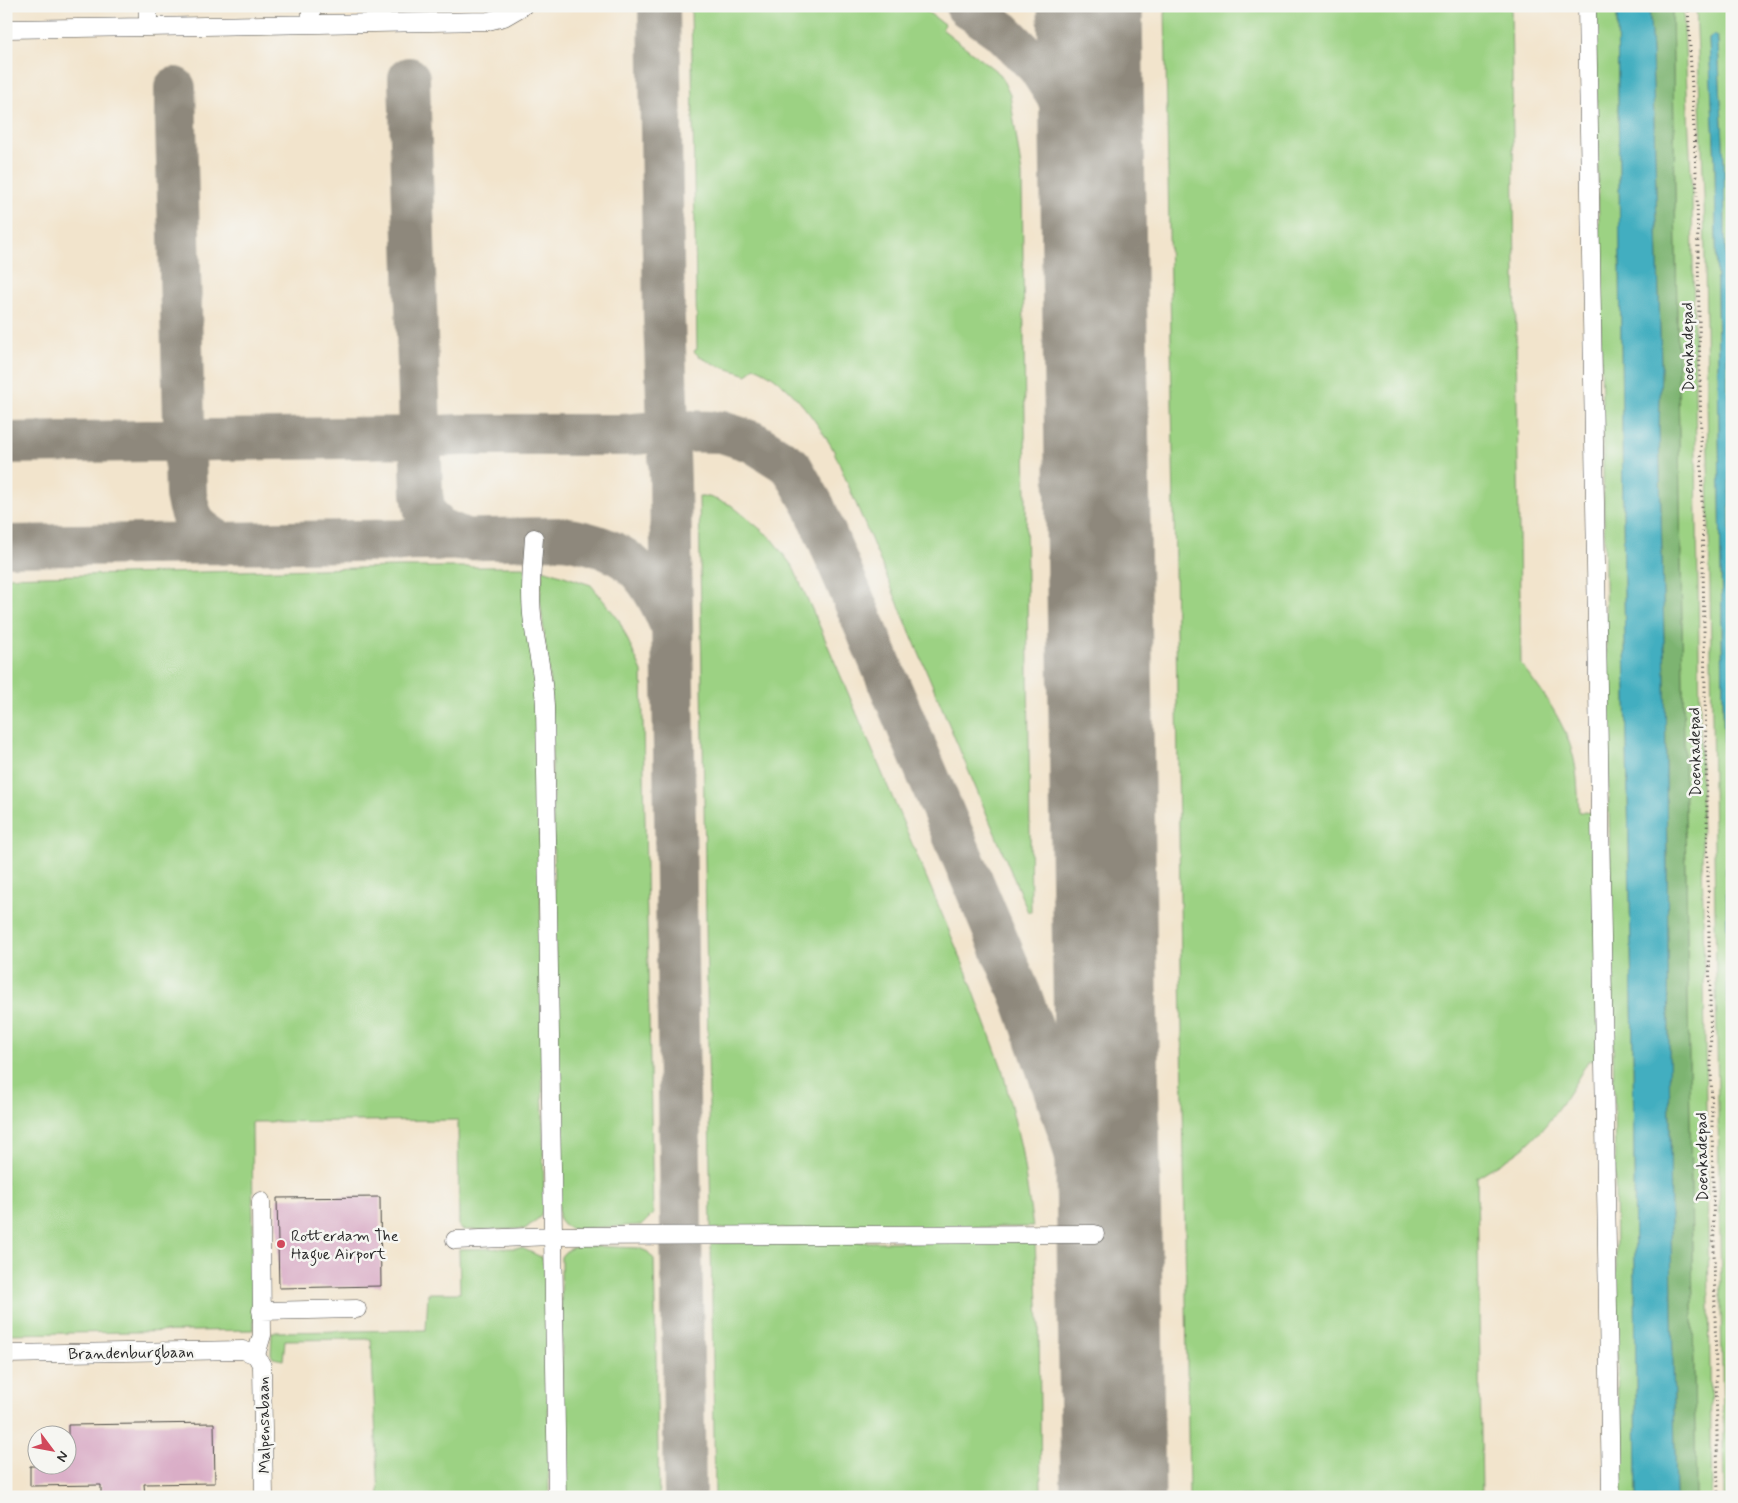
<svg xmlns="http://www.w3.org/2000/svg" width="1738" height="1503" viewBox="0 0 1738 1503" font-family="Mynerve,sans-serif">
<rect width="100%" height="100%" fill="#f6f6f2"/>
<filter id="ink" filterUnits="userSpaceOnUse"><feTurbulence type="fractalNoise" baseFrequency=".02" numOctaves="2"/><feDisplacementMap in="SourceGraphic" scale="10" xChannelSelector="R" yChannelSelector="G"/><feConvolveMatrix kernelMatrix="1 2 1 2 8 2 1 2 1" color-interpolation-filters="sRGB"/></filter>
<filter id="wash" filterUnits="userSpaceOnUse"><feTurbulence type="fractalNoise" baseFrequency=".0096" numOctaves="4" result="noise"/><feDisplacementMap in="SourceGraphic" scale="20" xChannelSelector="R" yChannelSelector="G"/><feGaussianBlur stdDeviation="1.12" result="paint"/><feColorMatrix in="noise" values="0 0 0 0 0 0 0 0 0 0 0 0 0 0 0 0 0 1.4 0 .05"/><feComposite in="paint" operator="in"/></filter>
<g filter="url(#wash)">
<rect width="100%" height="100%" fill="#f2e4cc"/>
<path fill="#9cd283" stroke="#647e57" d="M691,6H919L944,24L942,29L1000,74L1010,95L1022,174L1031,912H1028L833,449C816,420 786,378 754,367L747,375C733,370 701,362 694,351L697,349Z
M1165,6H1511L1521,664C1546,697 1570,728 1576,770C1578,784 1578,798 1579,812L1599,813L1602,1059L1588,1061C1571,1091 1548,1129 1520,1150C1507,1160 1491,1168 1477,1177L1482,1497H1189L1175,566Z
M1595,6H1617L1624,592L1633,1049L1637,1497H1619L1614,1099Z
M1672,6H1683L1692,196L1712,1497H1696Z
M1696,6H1732V666L1724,164L1718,39L1715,35L1711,36L1709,39L1715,164L1725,829V832L1732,835V864L1728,865L1726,867L1732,1258V1497H1724L1704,196Z
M699,497H709L731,505L770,537L793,567L820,627L967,973L1002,1068L1021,1147L1033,1227L711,1229Z
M397,567H525L538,678L544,1207L540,1217L525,1229L463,1230L459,1227L458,1120L252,1122L254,1330L6,1334V577Z
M543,569L591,585L619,620L642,672L653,1214L642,1225L572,1229L565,1226L559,1219L551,691L540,599Z
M1035,1241L1039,1323L1041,1497H715L711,1243Z
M591,1246L639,1248L648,1252L654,1259L659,1497H563L561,1257C569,1245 578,1247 591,1246Z
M522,1248L541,1257L547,1272L549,1497H379L371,1339L285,1340L283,1360L273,1358L271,1354L272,1332L426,1330L428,1293H460L459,1249Z"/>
<path fill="#7db471" stroke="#54704e" d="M1649,6H1672L1696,1497H1676L1672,1316L1665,683L1659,429L1661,367L1652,52Z"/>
<path fill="#42aec0" stroke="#366c76" d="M1617,6H1649L1652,52L1661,367L1659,429L1665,683L1672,1316L1676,1497H1637L1633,1049L1624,592Z
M1713,35L1717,37L1718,43L1724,164L1732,666V835H1727L1725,832V829L1715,164L1709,43V39Z
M1732,864V1258L1726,867L1728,865Z"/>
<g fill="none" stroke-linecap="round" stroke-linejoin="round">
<path stroke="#8e887c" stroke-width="42" d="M659,6L664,319L670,481L685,1497
M966,6L1003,32L1038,67L1064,107L1084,160L1093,225
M409,78L422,494L425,512L439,528L465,539
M175,88L186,495C192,526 197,528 223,544
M6,443L420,437L459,435H623L668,431L722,432L753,442L791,466L814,506L1022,998L1070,1135L1106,1276L1111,1340
M6,546L563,538C623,547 646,567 669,622"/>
<path stroke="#8e887c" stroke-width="105" d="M1090,6L1113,1497"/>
</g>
<g id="blocks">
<path fill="#daaec7" d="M380,1197L381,1286L279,1288L277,1198Z
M214,1423L215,1483L144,1484L145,1497H101V1485L30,1486V1466H68V1425Z"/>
</g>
</g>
<g filter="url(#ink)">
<use href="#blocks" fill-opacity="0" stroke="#494743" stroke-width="1"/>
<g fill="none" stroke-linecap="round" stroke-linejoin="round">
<defs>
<path id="minor" d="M311,6V24
M1587,6L1611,1497
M148,27L488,21L504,17L523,6
M6,29L148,27V6
M534,538C532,566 529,595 533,623C537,652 544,677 545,707L557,1497
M455,1240L552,1236L1095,1234
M261,1311L357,1309
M6,1354L243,1350L256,1355
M256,1355L262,1335L261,1201
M256,1355L262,1366L264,1497"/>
</defs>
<use href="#minor" stroke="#494743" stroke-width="19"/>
<path stroke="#494743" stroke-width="3" stroke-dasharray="1 4" stroke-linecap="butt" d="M1688,6L1697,193L1718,1497"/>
<use href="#minor" stroke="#fff" stroke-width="18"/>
</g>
</g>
<circle fill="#d1495b" stroke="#f6f6f2" stroke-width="2" cx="281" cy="1244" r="5"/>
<g text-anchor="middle" stroke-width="5" stroke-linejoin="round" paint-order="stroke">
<g font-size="16" fill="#2b2b2b" stroke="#f6f6f2">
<text transform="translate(1687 347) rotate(-91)" y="6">Doenkadepad</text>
<text transform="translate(1694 752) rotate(-91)" y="6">Doenkadepad</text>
<text transform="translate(1701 1157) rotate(-91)" y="6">Doenkadepad</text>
<text transform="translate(131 1352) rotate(-1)" y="6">Brandenburgbaan</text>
<text transform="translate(263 1425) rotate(-91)" y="6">Malpensabaan</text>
</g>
<g font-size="16" fill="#2b2b2b" stroke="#f6f6f2" text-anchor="start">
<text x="291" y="1241">Rotterdam The<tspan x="291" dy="18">Hague Airport</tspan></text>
</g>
</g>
<rect width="1738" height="1503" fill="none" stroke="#f6f6f2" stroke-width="25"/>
<g transform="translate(52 1450) rotate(122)"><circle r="24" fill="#f6f6f2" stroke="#a5a5a2"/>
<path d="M0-4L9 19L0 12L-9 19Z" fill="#d1495b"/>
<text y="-8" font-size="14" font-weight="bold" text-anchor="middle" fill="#2b2b2b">N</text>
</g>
</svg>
